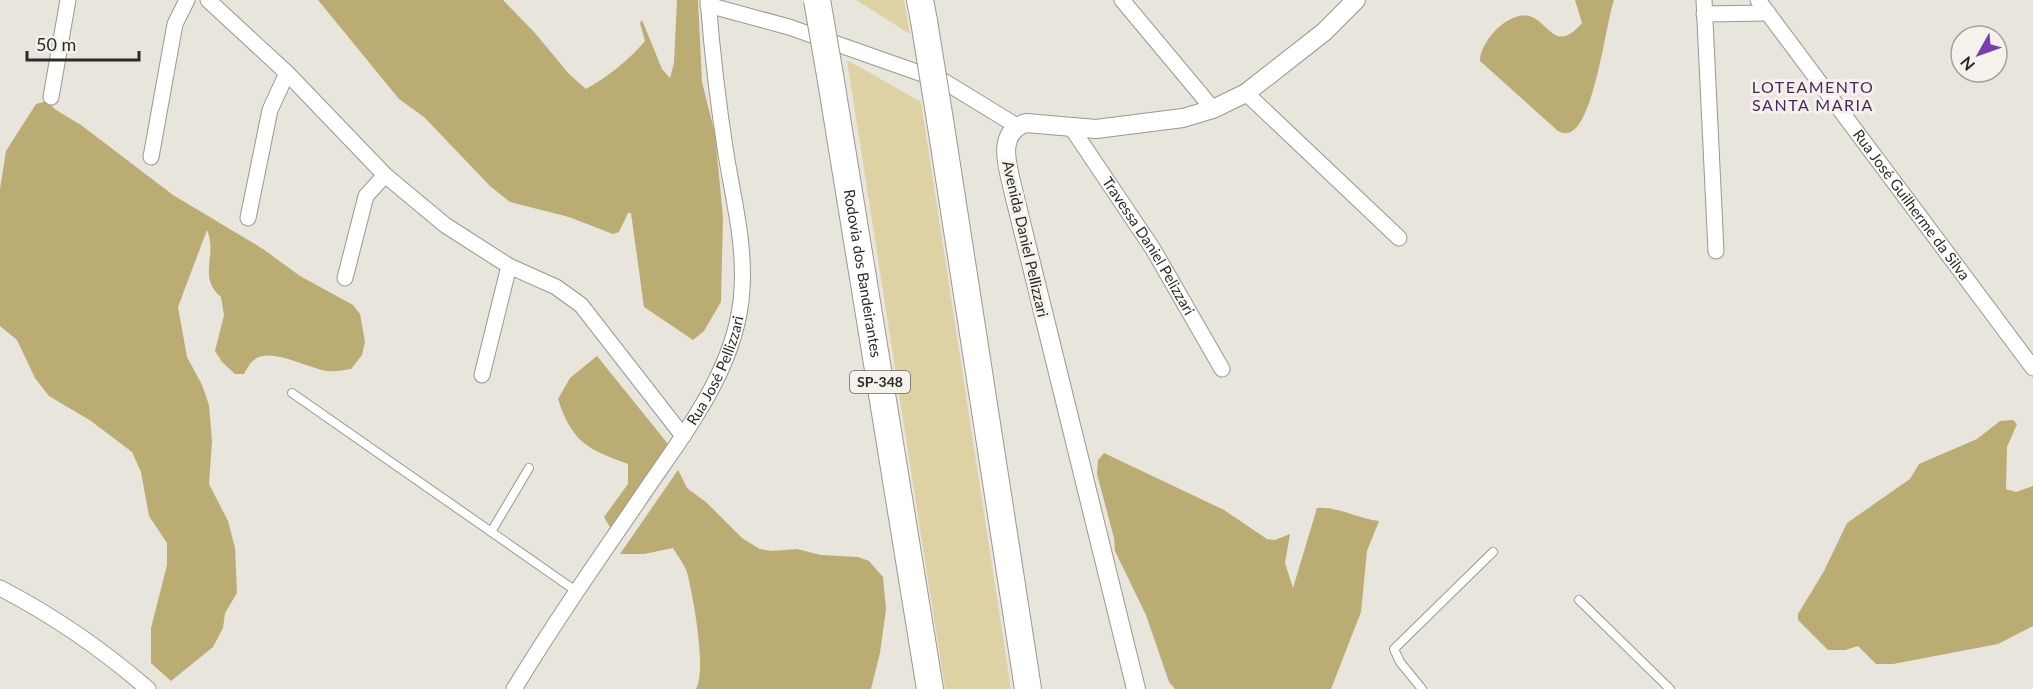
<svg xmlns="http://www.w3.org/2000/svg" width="2033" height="689" viewBox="0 0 2033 689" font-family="Lato,sans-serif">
<rect width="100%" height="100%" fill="#e7e5dc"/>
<path fill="#ded2a4" d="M856,0H904L910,34Z
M847,60L921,102L1011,689H945Z"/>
<path fill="#bbac73" d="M318,0H503L535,33L569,74L586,89C610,75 628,61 645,41L640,23L642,20L662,69L670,78L674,63L677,0H698L702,82L715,134L723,217L721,302L704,331L693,340L644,307L631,213H628L619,232L613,234L569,217L510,202L490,186L424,117L399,99Z
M1575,0H1614C1606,21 1594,131 1567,133C1564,134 1561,132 1558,131L1480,61C1480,41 1510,8 1532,17C1550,25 1556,53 1582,23Z
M47,101L56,110L81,125L173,195L263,249L300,276L353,305L360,314L365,342L362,355L351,369C343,370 335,372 327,371C309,368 275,350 259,357C251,360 248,367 244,374H235L222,362L215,351L224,315L221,297C197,277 218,255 207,230L178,307L187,357L202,385L209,405L212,441L209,484L228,521L235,548L237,593L225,613L223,628L213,647L171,681L151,663V628L167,565V543L149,516L141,472L132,452L91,421L49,396L35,378L17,340L0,326V189L6,151L36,104Z
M597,356L668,444L611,529L604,517L628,484V464C587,449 572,442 558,399L570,378Z
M2013,420L2017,424L2007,447L2006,489L2016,492L2033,486V626L1998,644L1893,664H1876L1858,646L1845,650H1828L1798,620V614L1824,571L1847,523L1910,479L1919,464L1977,439L2000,421Z
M1104,453L1224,510L1267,539L1275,540L1290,534L1285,563L1293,588L1317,508C1337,506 1359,519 1379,521L1367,551L1361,612L1331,689H1175L1169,682L1146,615L1115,551L1114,538L1097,474L1098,460Z
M678,470L687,488L707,503L742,538L760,549L771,551L797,549L821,555L858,557L869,561L883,577L886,609L880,653L871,689H696C707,669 693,596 687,572C684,564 677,555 673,548L644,554H620Z"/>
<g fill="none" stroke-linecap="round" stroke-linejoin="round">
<defs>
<path id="service" d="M292,393L576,591
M491,532L529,468
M1579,600L1670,689
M1422,689L1400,662L1394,649L1493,552"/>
<g id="minor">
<path d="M208,0L287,73L385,175L445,225L509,266L556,287L581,305L683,436"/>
<path d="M1122,0L1213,109"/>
<path d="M1704,0L1716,251"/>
<path id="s1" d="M1758,0L2033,368"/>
<path d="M708,5L789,27L945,82L1017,126"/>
<path d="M1704,14L1768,13"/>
<path d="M1246,93L1399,238"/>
<path d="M51,97L68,0"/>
<path id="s2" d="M1071,127L1153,249L1222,369"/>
<path d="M151,157L175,24L187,0"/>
<path d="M248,218L270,110L287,73"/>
<path d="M345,278L366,196L385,175"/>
<path d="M482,375L509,266"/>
<path d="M0,588C54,616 102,649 148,689"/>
<path id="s3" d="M514,689C553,625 595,564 637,503C680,438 738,370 742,289C745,244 733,197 726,154C718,103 712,51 708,0"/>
</g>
<path id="tertiary" d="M1136,689L1014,194C1009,170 994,133 1026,123L1096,129L1183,118L1213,109L1246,93L1324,32L1356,0"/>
<g id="motorway">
<path d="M920,0L924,21"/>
<path id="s4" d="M830,75L930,689"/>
<path d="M940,120L1028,689"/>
</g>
</defs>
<use href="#service" stroke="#9a9890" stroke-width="10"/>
<use href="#minor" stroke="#9a9890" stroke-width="17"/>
<use href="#tertiary" stroke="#9a9890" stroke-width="20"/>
<use href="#motorway" stroke="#9a9890" stroke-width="28"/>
<use href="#service" stroke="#fff" stroke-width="8"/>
<use href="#minor" stroke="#fff" stroke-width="15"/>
<use href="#tertiary" stroke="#fff" stroke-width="18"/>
<use href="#motorway" stroke="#fff" stroke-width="26"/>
<defs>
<path id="motorway-bridge" d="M817,0L830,75
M924,21L940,120"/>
</defs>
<use href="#motorway-bridge" stroke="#9a9890" stroke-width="28" stroke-linecap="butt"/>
<use href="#motorway-bridge" stroke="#fff" stroke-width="26"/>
</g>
<g text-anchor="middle" stroke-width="6" stroke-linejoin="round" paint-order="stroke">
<rect fill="#f4f2ea" stroke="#686762" stroke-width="1.5" x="850" y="371" width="60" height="22" rx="4.5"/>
<g font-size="14" font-weight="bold" fill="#2c2b28">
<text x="880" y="387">SP-348</text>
</g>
<g font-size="15" fill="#2c2b28" stroke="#f4f2ea">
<text dy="5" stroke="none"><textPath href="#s1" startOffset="256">Rua José Guilherme da Silva</textPath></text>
<text transform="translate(1025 239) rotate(77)" y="5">Avenida Daniel Pellizzari</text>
<text dy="5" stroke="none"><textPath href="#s2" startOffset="142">Travessa Daniel Pelizzari</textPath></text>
<text dy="5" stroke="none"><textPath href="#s4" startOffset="201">Rodovia dos Bandeirantes</textPath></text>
<text dy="5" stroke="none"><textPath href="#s3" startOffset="378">Rua José Pellizzari</textPath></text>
</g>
<g font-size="16" letter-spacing="1.5" fill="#462963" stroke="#f4f2ea">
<text x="1813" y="93">LOTEAMENTO<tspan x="1813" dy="18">SANTA MARIA</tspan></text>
</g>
</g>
<g transform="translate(1979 54) rotate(230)"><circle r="28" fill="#f4f2ea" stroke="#a4a29c" stroke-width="1.5"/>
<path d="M0-4.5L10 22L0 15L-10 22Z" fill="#7b3db2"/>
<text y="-9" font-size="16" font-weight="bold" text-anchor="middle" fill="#2c2b28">N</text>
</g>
<path d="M27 51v9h112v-9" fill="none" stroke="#2c2b28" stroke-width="3"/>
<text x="36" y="51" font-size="18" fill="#2c2b28" stroke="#f4f2ea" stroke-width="4.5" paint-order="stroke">50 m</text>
</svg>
